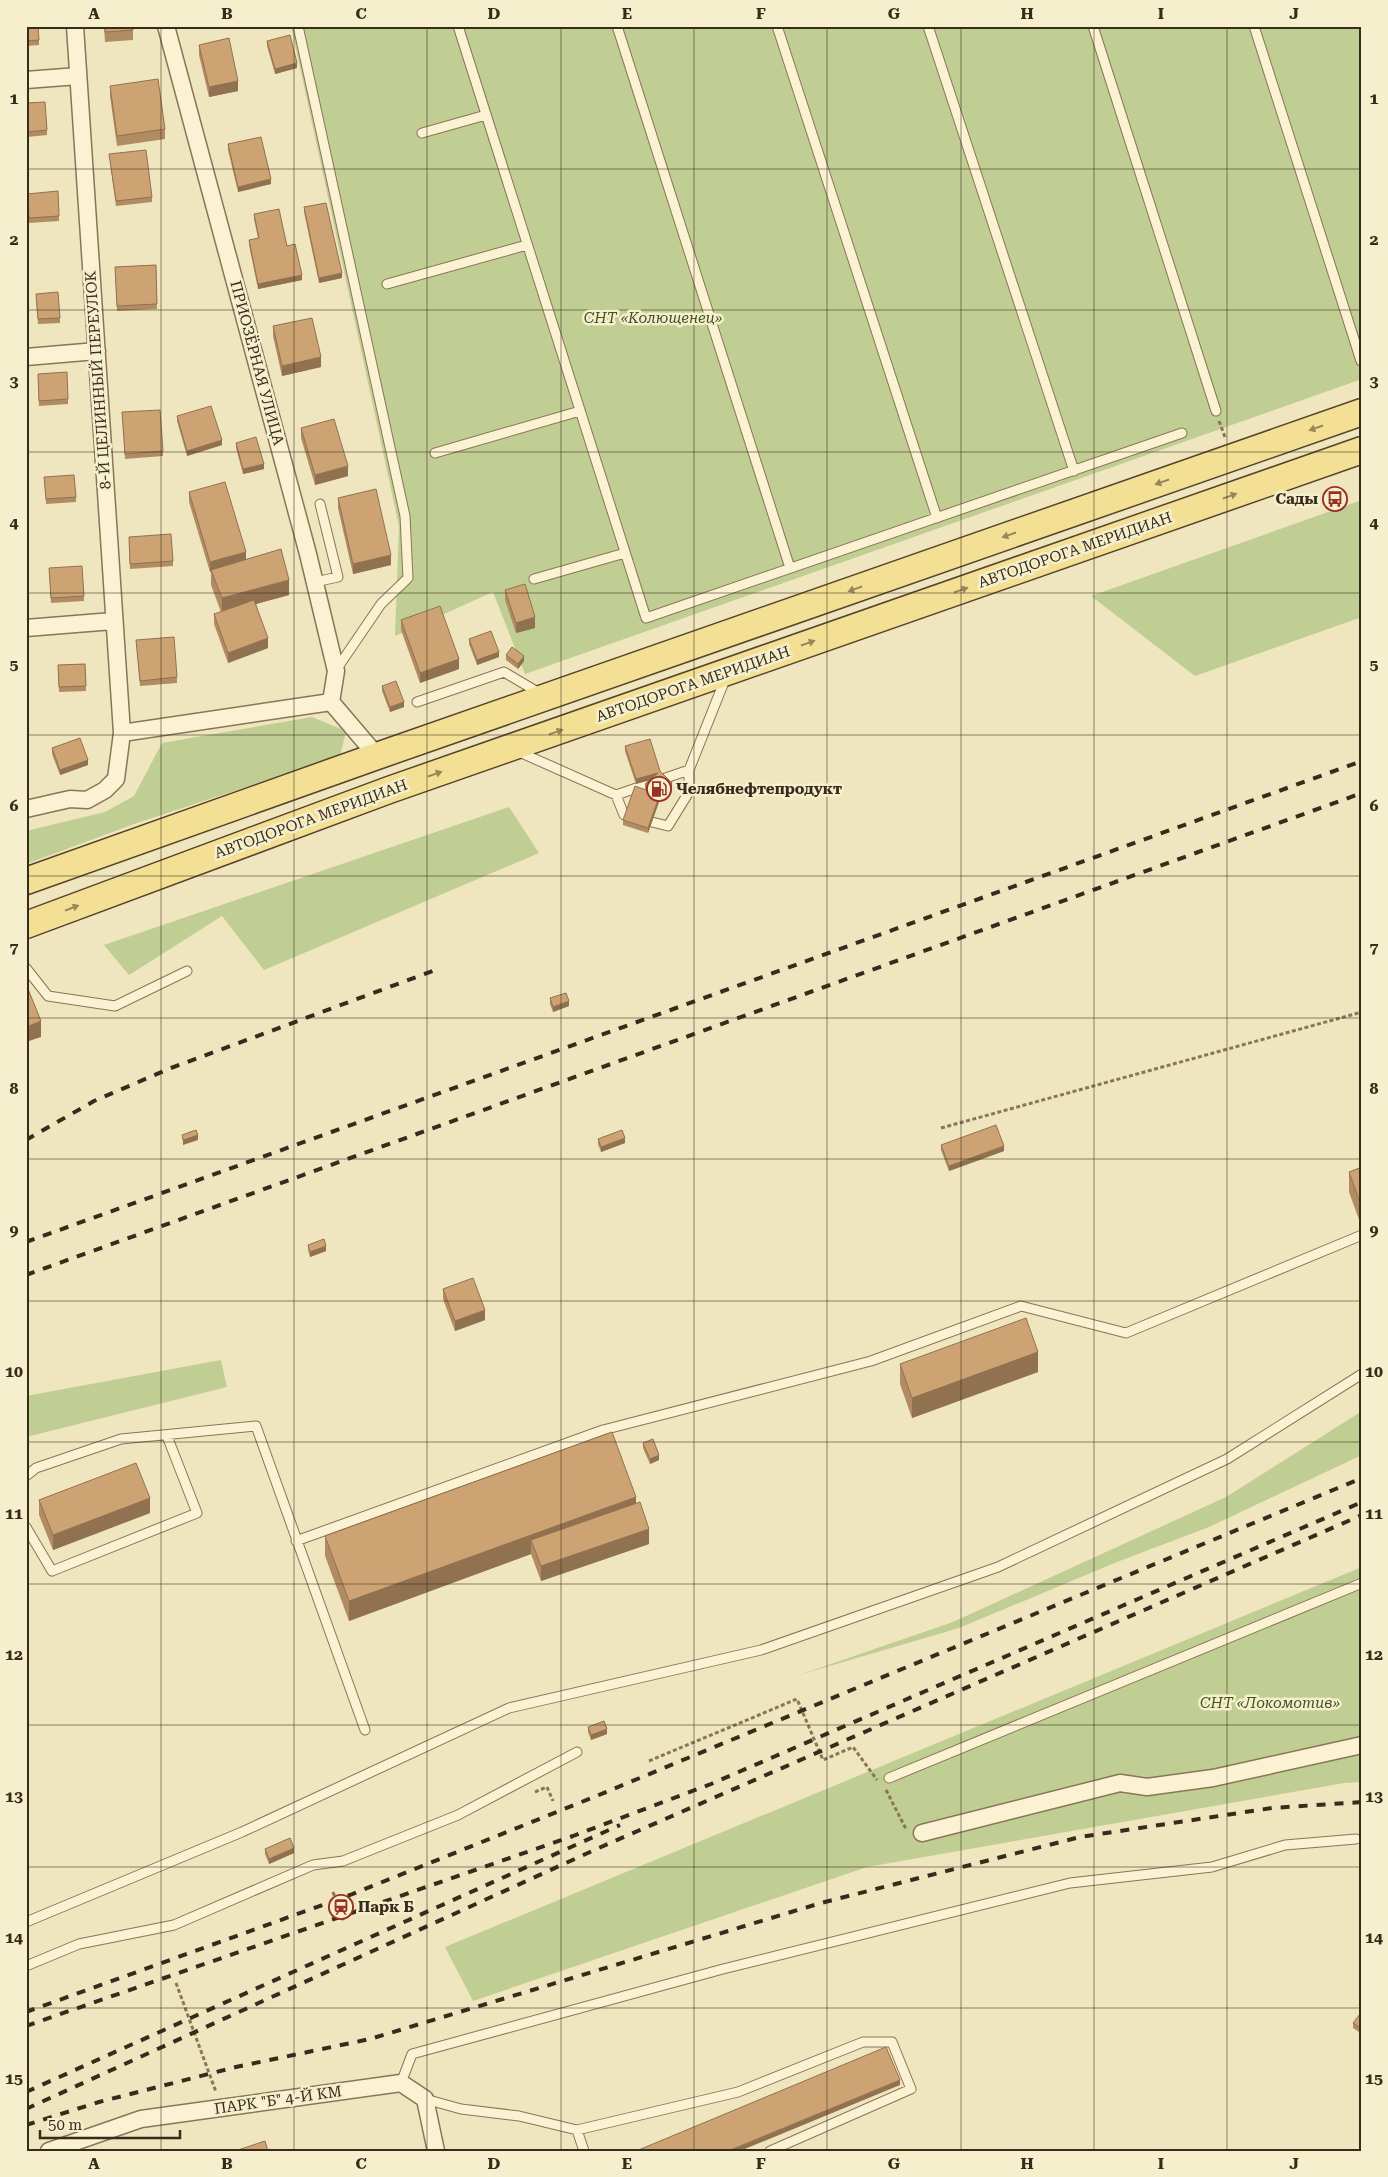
<svg xmlns="http://www.w3.org/2000/svg" width="1388" height="2177" viewBox="0 0 1388 2177" font-family="'Roboto Serif',serif">
<rect width="100%" height="100%" fill="#efe5bf"/>
<path fill="#c0cd93" d="M291,26H1362V379L525,674L493,592L395,636L399,526Z
M1362,500V617L1195,676L1091,596Z
M312,717L346,731L340,756L137,823L26,864V831L105,812L134,796L162,743Z
M509,807L539,853L264,970L222,916L129,975L104,945Z
M221,1360L227,1387L26,1437V1396Z
M1362,1411V1455L1209,1527L1117,1562L959,1628L799,1675L953,1622L1226,1497Z
M1362,1567V1782L1344,1783L867,1867L473,2001L445,1947Z"/>
<g fill="none" stroke-linecap="round" stroke-linejoin="round">
<defs>
<path id="lane" d="M298,26L405,516L408,578L381,604L336,670
M458,26L646,618L1182,433
M617,26L790,568
M777,26L937,518
M928,26L1074,471
M1093,26L1216,411
M1254,26L1361,361
M422,133L486,115
M387,284L527,245
M435,453L580,411
M534,579L625,553
M315,582L338,577L320,504
M417,702L504,672L541,694
M517,751L616,795L689,770L726,677
M616,795L624,815L668,826L689,792V770
M26,968L48,996L115,1006L187,971
M26,1476L36,1468L121,1439L256,1426L365,1730
M26,1527L52,1571L197,1513L167,1436
M296,1541L603,1430L871,1361L1021,1306L1126,1333L1362,1235
M889,1778L1362,1583
M26,1922L242,1832L509,1708L761,1650L998,1567L1227,1459L1362,1374
M26,1966L79,1944L174,1925L313,1865L343,1861L458,1815L577,1752
M401,2083L412,2054L723,1969L1070,1883L1212,1867L1285,1845L1356,1839
M425,2099L461,2109L519,2116L577,2130L738,2092L863,2042H892L911,2089L770,2151
M577,2130L584,2151"/>
<path id="street" d="M166,26L308,554L336,671L331,702
M26,80L78,76
M26,357L97,351
M26,628L113,621
M122,733L331,702L377,756
M26,809L70,799L87,800L105,790L116,779L122,733L75,26
M922,1833L1120,1783L1147,1787L1213,1778L1362,1745
M49,2151L141,2119L401,2083L425,2099L436,2151"/>
<path id="primary" d="M26,881L377,756L1362,412
M26,925L389,790L1362,450"/>
</defs>
<use href="#lane" stroke="#887657" stroke-width="11"/>
<use href="#street" stroke="#887657" stroke-width="19"/>
<use href="#primary" stroke="#55432b" stroke-width="29"/>
<path stroke="#887657" stroke-width="3" stroke-dasharray="4 2.5" stroke-linecap="butt" d="M1219,421L1225,437
M941,1128L1362,1012
M649,1761L797,1699L823,1760L853,1747L877,1780
M886,1790L906,1829
M535,1792L547,1787L553,1801
M333,1892L344,1922
M176,1983L216,2092"/>
<use href="#lane" stroke="#faf2d2" stroke-width="9"/>
<use href="#street" stroke="#faf2d2" stroke-width="16"/>
<use href="#primary" stroke="#f4e094" stroke-width="26"/>
<path stroke="#372c1c" stroke-width="4" stroke-dasharray="9 9" stroke-linecap="butt" d="M26,1140L94,1101L171,1068L438,969
M26,1242L1362,761
M26,1275L1362,793
M26,2012L350,1895L594,1797L1362,1478
M26,2026L573,1836L711,1784L1362,1502
M26,2092L620,1825
M26,2109L601,1847L1362,1515
M26,2125L99,2102L236,2067L370,2039L821,1903L1080,1837L1272,1808L1362,1802"/>
</g>
<path fill="#b18c63" d="M26,26L39,40V45L26,46Z
M104,26H133V40L105,42Z
M267,41L297,68L275,74L267,46Z
M199,45L238,91L209,97L199,55Z
M110,86L165,129V139L117,146L110,96Z
M26,103L47,130V135L27,137L26,123Z
M228,144L271,184L238,192L228,150Z
M109,154L152,197V202L116,206Z
M27,194L59,216V221L29,223Z
M304,207L342,278L319,283L304,212Z
M254,214L287,246L302,280L258,289L249,245V240L258,238L254,219Z
M156,265L157,309L117,311L115,267Z
M36,299L60,318V323L38,324Z
M273,326L321,367L282,376L273,336Z
M38,379L68,399V404L39,406Z
M122,412L163,451V456L125,459Z
M177,416L222,445L187,456L177,421Z
M301,428L348,476L315,485L301,438Z
M236,443L264,469L243,474L236,448Z
M44,477L76,497V502L46,504Z
M189,492L246,559L289,595L256,604L268,648L228,663L214,624V614L221,612L211,585V572H210L189,502Z
M338,498L391,565L353,574L338,508Z
M129,542L173,561V566L130,569Z
M49,568L84,596V601L51,603Z
M505,590L535,628L516,633L505,600Z
M401,620L459,669L420,683L401,630Z
M469,639L499,657L477,665L469,644Z
M136,640L177,677V683L140,686Z
M506,655L524,661L518,669L506,660Z
M85,664L86,691L59,692L58,665Z
M382,686L404,707L390,712L382,691Z
M625,746L660,771L672,788L660,799L648,833L623,825V820L645,789V784L649,780L636,784L625,751Z
M52,748L88,765L60,775L52,754Z
M550,998L569,1006L553,1012L550,1004Z
M598,1139L625,1143L601,1152L598,1144Z
M941,1145L1004,1151L949,1171L941,1150Z
M1362,1167L1361,1225L1349,1192V1172Z
M308,1245L326,1251L310,1257L308,1250Z
M443,1289L485,1320L455,1331L443,1299Z
M900,1364L1038,1372L912,1418L900,1384Z
M643,1443L659,1460L650,1464L643,1448Z
M39,1500L150,1513L53,1550L39,1515Z
M636,1504L649,1544L541,1581L531,1554L349,1621L325,1556V1536Z
M588,1727L607,1734L591,1740L588,1732Z
M265,1849L294,1853L269,1864L265,1854Z
M1362,2015V2034L1353,2028V2023Z"/>
<path fill="#907250" d="M297,63V68L275,74V69Z
M238,81V91L209,97V87Z
M271,179V184L238,192V187Z
M342,273V278L319,283V278Z
M302,275V280L258,289V284Z
M321,357V367L282,376V366Z
M222,440V445L187,456V451Z
M264,464V469L243,474V469Z
M348,466V476L315,485V475Z
M246,552V562L211,570V572H210V562Z
M391,555V565L353,574V564Z
M289,580V595L222,613V598Z
M535,617V628L516,633V623Z
M268,638V648L228,663V653Z
M499,652V657L477,665V660Z
M524,656V661L518,669V664Z
M459,659V669L420,683V673Z
M404,702V707L390,712V707Z
M88,760V765L60,775V770Z
M658,773V778L636,784V779Z
M672,783V788L660,799L648,833V828L660,794Z
M569,1001V1006L553,1012V1007Z
M41,1021V1037L26,1042V1027Z
M198,1135V1140L183,1145V1140Z
M625,1138V1143L601,1152V1147Z
M1004,1146V1151L949,1171V1166Z
M326,1246V1251L310,1257V1252Z
M485,1310V1320L455,1331V1321Z
M1038,1352V1372L912,1418V1398Z
M659,1455V1460L650,1464V1459Z
M636,1497V1516L531,1540V1554L349,1621V1601Z
M150,1498V1513L53,1550V1535Z
M649,1529V1544L541,1581V1566Z
M607,1729V1734L591,1740V1735Z
M294,1848V1853L269,1864V1859Z
M900,2080V2085L740,2151H728Z"/>
<path fill="#cea373" stroke="#907250" d="M26,26H38L39,40L26,41Z
M105,26H133V30L105,32Z
M290,35L297,63L275,69L267,41Z
M229,38L238,81L209,87L199,45Z
M158,79L165,129L117,136L110,86Z
M45,102L47,130L27,132L26,103Z
M261,137L271,179L238,187L228,144Z
M146,150L152,197L116,201L109,154Z
M58,191L59,216L29,218L27,194Z
M326,203L342,273L319,278L304,207Z
M279,209L287,246L295,244L302,275L258,284L249,240L259,238L254,214Z
M156,265L157,304L117,306L115,267Z
M58,292L60,318L38,319L36,294Z
M312,318L321,357L282,366L273,326Z
M67,372L68,399L39,401L38,374Z
M211,406L222,440L187,451L177,416Z
M160,410L163,451L125,454L122,412Z
M334,419L348,466L315,475L301,428Z
M256,437L264,464L243,469L236,443Z
M74,475L76,497L46,499L44,477Z
M225,482L246,552L210,562L189,492Z
M376,489L391,555L353,564L338,498Z
M171,534L173,561L130,564L129,537Z
M281,549L289,580L222,598L211,570Z
M82,566L84,596L51,598L49,568Z
M525,584L535,617L516,623L505,590Z
M254,600L268,638L228,653L214,614Z
M440,606L459,659L420,673L401,620Z
M491,631L499,652L477,660L469,639Z
M174,637L177,677L140,681L136,640Z
M512,647L524,656L518,664L506,655Z
M85,664L86,686L59,687L58,665Z
M396,681L404,702L390,707L382,686Z
M80,738L88,760L60,770L52,748Z
M650,739L660,771L672,783L660,794L648,828L623,820L635,786L652,792L645,784L658,773L636,779L625,746Z
M26,984L41,1021L26,1027Z
M566,993L569,1001L553,1007L550,998Z
M996,1125L1004,1146L949,1166L941,1145Z
M196,1130L198,1135L183,1140L182,1135Z
M622,1130L625,1138L601,1147L598,1139Z
M1362,1167V1205H1361L1349,1172Z
M324,1239L326,1246L310,1252L308,1245Z
M473,1278L485,1310L455,1321L443,1289Z
M1026,1318L1038,1352L912,1398L900,1364Z
M612,1432L636,1497L349,1601L325,1536Z
M653,1439L659,1455L650,1459L643,1443Z
M136,1463L150,1498L53,1535L39,1500Z
M640,1502L649,1529L541,1566L531,1540Z
M604,1721L607,1729L591,1735L588,1727Z
M290,1838L294,1848L269,1859L265,1849Z
M1360,2014L1362,2015V2029L1353,2023Z
M886,2047L900,2080L728,2151H636Z
M265,2141L268,2151H235Z"/>
<defs><path id="oneway-solid" d="M-6-.8H1V-3.2L6.5 0L1 3.2V.8H-6Z" transform="scale(1.25)"/></defs>
<g fill="#968658">
<use href="#oneway-solid" transform="translate(1316 428) rotate(161)"/>
<use href="#oneway-solid" transform="translate(1162 482) rotate(161)"/>
<use href="#oneway-solid" transform="translate(1230 496) rotate(-19)"/>
<use href="#oneway-solid" transform="translate(1009 535) rotate(161)"/>
<use href="#oneway-solid" transform="translate(855 589) rotate(161)"/>
<use href="#oneway-solid" transform="translate(961 590) rotate(-19)"/>
<use href="#oneway-solid" transform="translate(808 643) rotate(-19)"/>
<use href="#oneway-solid" transform="translate(556 732) rotate(-19)"/>
<use href="#oneway-solid" transform="translate(435 774) rotate(-19)"/>
<use href="#oneway-solid" transform="translate(72 908) rotate(-21)"/>
</g>
<path fill="none" stroke="#372c1c" stroke-width="1" stroke-opacity="0.55" d="M161,26V2151M294,26V2151M427,26V2151M561,26V2151M694,26V2151M827,26V2151M961,26V2151M1094,26V2151M1227,26V2151M26,169H1362M26,310H1362M26,452H1362M26,593H1362M26,735H1362M26,876H1362M26,1018H1362M26,1159H1362M26,1301H1362M26,1442H1362M26,1584H1362M26,1725H1362M26,1867H1362M26,2008H1362"/>
<defs>
<symbol id="bus-ring" viewBox="-11 -11 22 22"><circle r="9.5" fill="#f6efce" stroke="#983025" stroke-width="1.5"/><path d="M-5-6H5V4H4V6H2V4H-2V6H-4V4H-5ZM-3.5-4V0h7V-4ZM-3.5 1.2v1.5H-2V1.2ZM2 1.2v1.5H3.5V1.2Z" fill="#983025"/></symbol>
<symbol id="fuel-ring" viewBox="-11 -11 22 22"><circle r="9.5" fill="#f6efce" stroke="#983025" stroke-width="1.5"/><path d="M-5.5-6h7V0h2V4h1.3V-2.5L3-4.5l.8-.8L6-3V5H2.5V1h-1V6h-7ZM-4.2-4.7v3.2H.2V-4.7Z" fill="#983025"/></symbol>
<symbol id="station-ring" viewBox="-11 -11 22 22"><circle r="9.5" fill="#f6efce" stroke="#983025" stroke-width="1.5"/><path d="M-3-6H3Q5-6 5-4V2Q5 4 3 4L4.5 6H3L1.5 4h-3L-3 6H-4.5L-3 4Q-5 4-5 2V-4Q-5-6-3-6ZM-3.5-4v3h7v-3ZM-3.5 1v1.5H-2V1ZM2 1v1.5H3.5V1Z" fill="#983025"/></symbol>
</defs>
<g fill-rule="evenodd">
<use href="#bus-ring" x="1321" y="485" width="28" height="28"/>
<use href="#fuel-ring" x="645" y="775" width="28" height="28"/>
<use href="#station-ring" x="327" y="1893" width="28" height="28"/>
</g>
<g text-anchor="middle" stroke-width="5" stroke-linejoin="round" paint-order="stroke">
<g font-size="15" font-style="italic" fill="#425422" stroke="#f6efce">
<text x="653" y="323">СНТ «Колющенец»</text>
<text x="1270" y="1708">СНТ «Локомотив»</text>
</g>
<g font-size="15" fill="#372c1c" stroke="#f6efce">
<text transform="translate(257 363) rotate(75)" y="5">ПРИОЗЁРНАЯ УЛИЦА</text>
<text transform="translate(98 380) rotate(-94)" y="5">8-Й ЦЕЛИННЫЙ ПЕРЕУЛОК</text>
<text transform="translate(1075 550) rotate(-19)" y="5">АВТОДОРОГА МЕРИДИАН</text>
<text transform="translate(693 684) rotate(-19)" y="5">АВТОДОРОГА МЕРИДИАН</text>
<text transform="translate(311 819) rotate(-20)" y="5">АВТОДОРОГА МЕРИДИАН</text>
<text transform="translate(278 2100) rotate(-8)" y="5">ПАРК "Б" 4-Й КМ</text>
</g>
<g font-size="15" font-weight="bold" fill="#372c1c" stroke="#f6efce" text-anchor="start">
<text x="1318" y="504" text-anchor="end">Сады</text>
<text x="676" y="794">Челябнефтепродукт</text>
<text x="358" y="1912">Парк Б</text>
</g>
</g>
<rect width="1388" height="2177" fill="none" stroke="#f6efce" stroke-width="55"/>
<path d="M40 2130v8h140v-8" fill="none" stroke="#372c1c" stroke-width="2.5"/>
<text x="48" y="2130" font-size="15" fill="#372c1c" stroke="#f6efce" stroke-width="4" paint-order="stroke">50 m</text>
<rect x="28" y="28" width="1332" height="2122" fill="none" stroke="#372c1c" stroke-width="2"/>
<g font-size="16" text-anchor="middle" font-weight="bold" fill="#372c1c">
<text x="94" y="19">A</text>
<text x="227" y="19">B</text>
<text x="361" y="19">C</text>
<text x="494" y="19">D</text>
<text x="627" y="19">E</text>
<text x="761" y="19">F</text>
<text x="894" y="19">G</text>
<text x="1027" y="19">H</text>
<text x="1161" y="19">I</text>
<text x="1294" y="19">J</text>
<text x="14" y="104">1</text>
<text x="1374" y="104">1</text>
<text x="14" y="245">2</text>
<text x="1374" y="245">2</text>
<text x="14" y="387">3</text>
<text x="1374" y="387">3</text>
<text x="14" y="528">4</text>
<text x="1374" y="528">4</text>
<text x="14" y="670">5</text>
<text x="1374" y="670">5</text>
<text x="14" y="811">6</text>
<text x="1374" y="811">6</text>
<text x="14" y="953">7</text>
<text x="1374" y="953">7</text>
<text x="14" y="1094">8</text>
<text x="1374" y="1094">8</text>
<text x="14" y="1236">9</text>
<text x="1374" y="1236">9</text>
<text x="14" y="1377">10</text>
<text x="1374" y="1377">10</text>
<text x="14" y="1519">11</text>
<text x="1374" y="1519">11</text>
<text x="14" y="1660">12</text>
<text x="1374" y="1660">12</text>
<text x="14" y="1802">13</text>
<text x="1374" y="1802">13</text>
<text x="14" y="1943">14</text>
<text x="1374" y="1943">14</text>
<text x="14" y="2084">15</text>
<text x="1374" y="2084">15</text>
<text x="94" y="2169">A</text>
<text x="227" y="2169">B</text>
<text x="361" y="2169">C</text>
<text x="494" y="2169">D</text>
<text x="627" y="2169">E</text>
<text x="761" y="2169">F</text>
<text x="894" y="2169">G</text>
<text x="1027" y="2169">H</text>
<text x="1161" y="2169">I</text>
<text x="1294" y="2169">J</text>
</g>
</svg>
